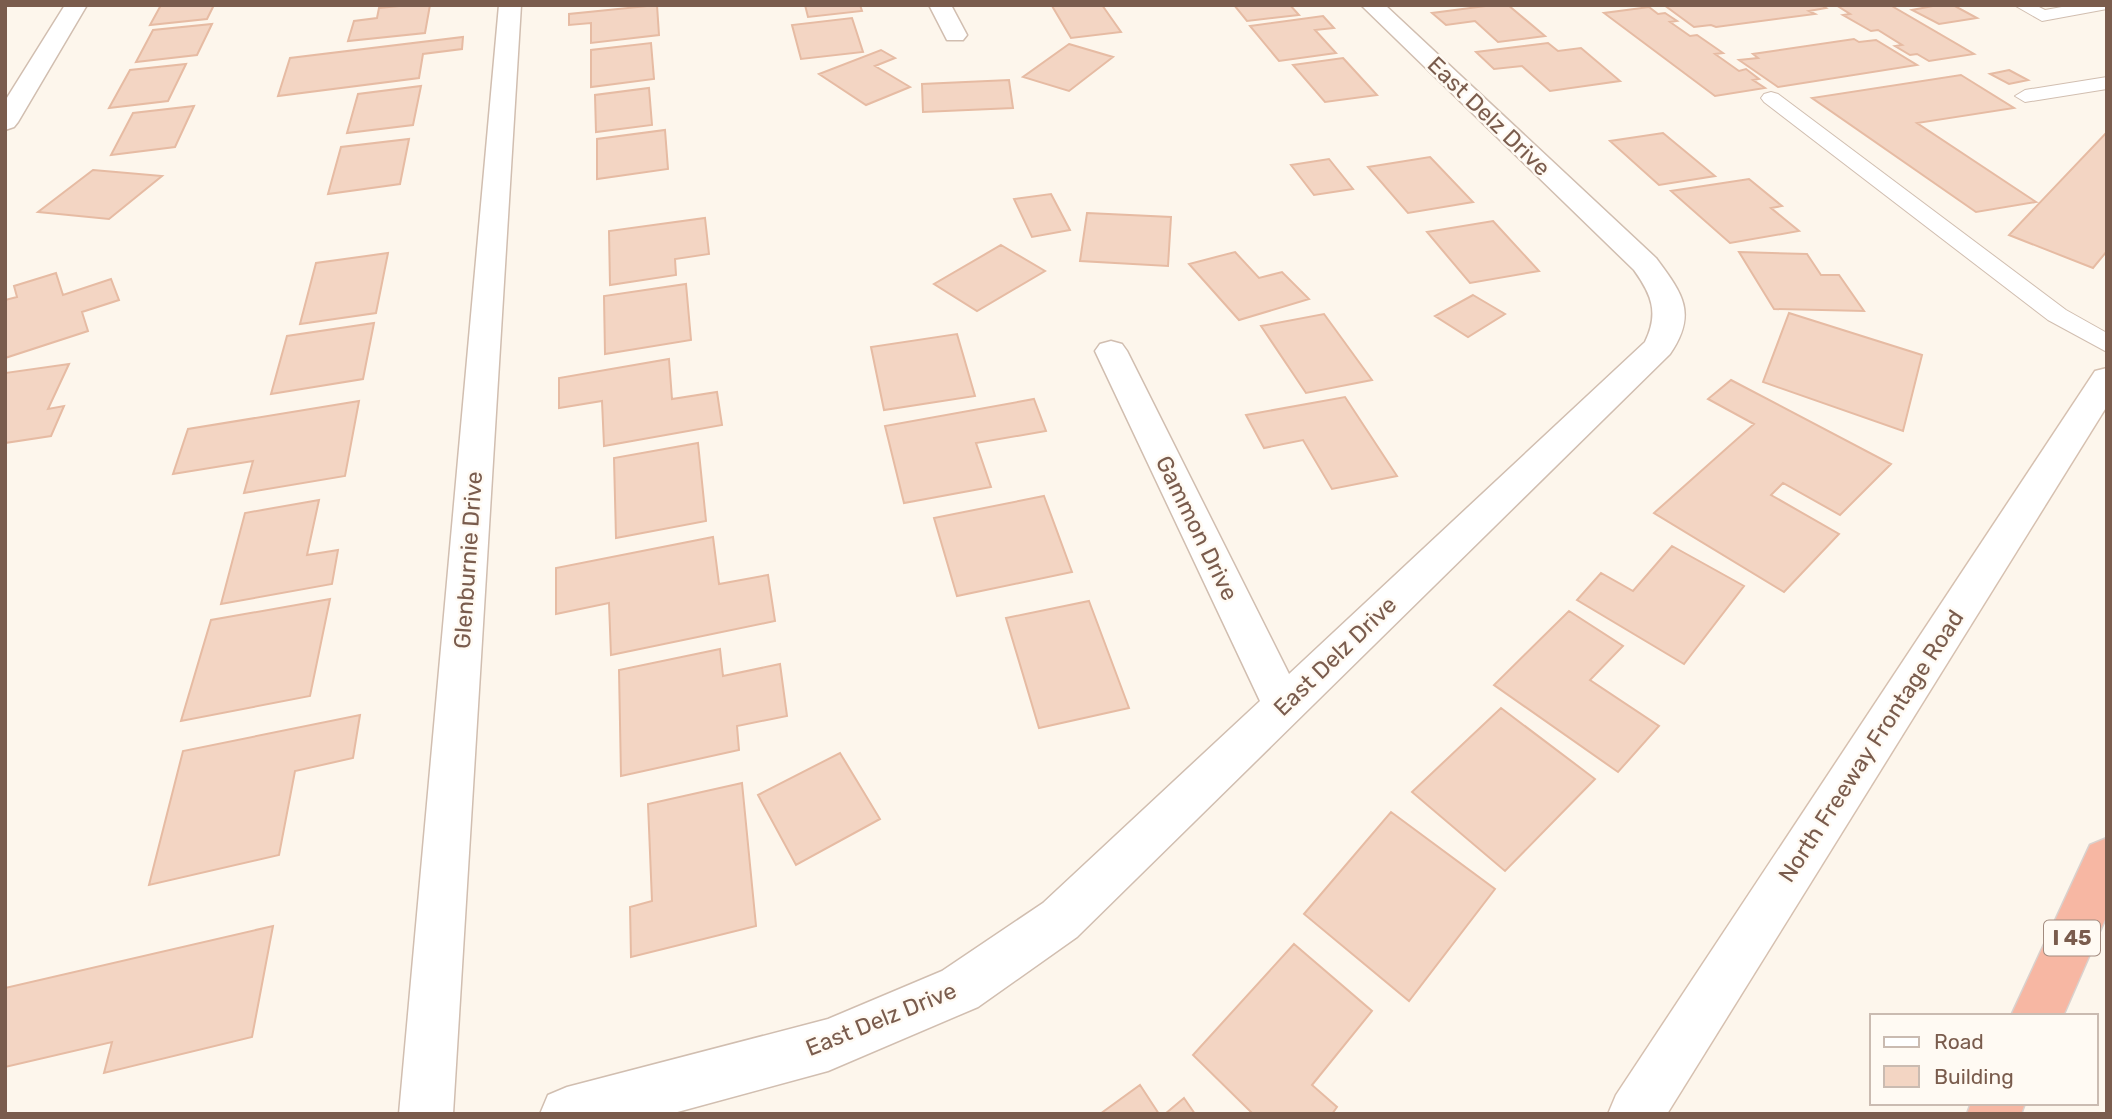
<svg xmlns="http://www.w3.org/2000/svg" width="2112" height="1119" viewBox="0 0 2112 1119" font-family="Rubik,sans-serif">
<rect width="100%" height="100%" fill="#fdf6ec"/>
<path fill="#f3d5c3" stroke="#e6bba3" stroke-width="2" d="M161,5H214L207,19L150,25Z
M409,5H430L425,33L348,41L354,21L377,18L379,8Z
M657,5L659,35L591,43V23L569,25V14Z
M805,5H860L862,11L808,17Z
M1102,5L1121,32L1071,38L1052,6Z
M1234,5H1290L1299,15L1247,21Z
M1493,5H1508L1545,36L1498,42L1475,21L1446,25L1432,13Z
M1664,5H1821L1826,8L1809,11L1815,14L1716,27L1711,25L1694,27Z
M1836,5H1890L1974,54L1929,61L1917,54L1910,55L1895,46L1902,45L1878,30L1871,31L1843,15L1850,14Z
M1938,5H1953L1977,18L1939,24L1912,10Z
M1649,7L1658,14L1665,13L1677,21L1670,22L1690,36L1697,35L1723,53L1715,54L1739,71L1746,69L1759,79L1753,80L1765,88L1715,96L1604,13Z
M1323,16L1334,28L1315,30L1336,53L1279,61L1250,26Z
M852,18L863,52L801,59L792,25Z
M212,24L197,55L136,62L153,30Z
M463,37L462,49L423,54L419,78L278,96L290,58Z
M1854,39L1859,42L1876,40L1917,65L1778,87L1739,60L1758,58L1753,54Z
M651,43L654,79L591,87V50Z
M1548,43L1558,51L1581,48L1620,81L1550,91L1522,66L1494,69L1476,52Z
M1069,44L1113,57L1069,91L1023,77Z
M881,50L895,58L875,66L910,87L866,105L819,74Z
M1343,58L1377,95L1325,102L1293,65Z
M186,64L168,101L109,108L130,70Z
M2009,70L2028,80L2009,84L1990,74Z
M1961,75L2014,108L1917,123L2036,202L1976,212L1812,98Z
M1009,80L1013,108L923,112L922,84Z
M421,86L413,125L347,133L358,94Z
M649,88L652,125L596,132L595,95Z
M194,106L175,147L111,155L133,113Z
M665,130L668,169L597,179V139Z
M2107,132V251L2093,268L2009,235Z
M1663,133L1715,176L1659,185L1610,141Z
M409,139L400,184L328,194L341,147Z
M1430,157L1473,202L1408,213L1368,167Z
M1329,159L1353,189L1314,195L1291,165Z
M93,170L162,176L109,219L38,212Z
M1749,179L1782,206L1771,208L1799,231L1730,243L1671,191Z
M1051,194L1070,230L1032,237L1014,199Z
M1087,213L1171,217L1168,266L1080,261Z
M705,218L709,254L675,259L676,275L610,285L609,231Z
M1493,221L1539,271L1470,283L1427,232Z
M1001,245L1045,271L977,311L934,284Z
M1235,252L1259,278L1282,272L1309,299L1239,320L1189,264Z
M1739,252L1807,254L1821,275H1839L1864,311L1774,309Z
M388,253L376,313L300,324L316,263Z
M56,273L63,295L111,279L119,300L82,312L88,331L5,358V300L17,297L14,286Z
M686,284L691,340L605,354L604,296Z
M1473,295L1505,314L1468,337L1435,316Z
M1789,313L1922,355L1903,431L1763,382Z
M1324,314L1372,380L1306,393L1261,326Z
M374,323L363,379L271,394L287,336Z
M957,334L975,396L884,410L871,347Z
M669,359L672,399L717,392L722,425L604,446L602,401L559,408V378Z
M69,364L48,409L64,406L51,436L5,443V373Z
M1731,380L1891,464L1840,515L1783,483L1771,495L1839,534L1784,592L1654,513L1754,424L1708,399Z
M1345,397L1397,476L1332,489L1303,440L1264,448L1246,415Z
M1034,399L1046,431L976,443L991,487L904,503L885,426Z
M359,401L345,476L244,493L253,461L173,474L188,429Z
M698,443L706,521L616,538L614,458Z
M1044,496L1072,572L957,596L934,518Z
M319,500L307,555L338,550L332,584L221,604L245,513Z
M713,537L719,584L768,575L775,621L611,655L609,603L556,614V568Z
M1672,546L1744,586L1684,664L1577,600L1601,573L1633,591Z
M330,599L310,696L181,721L211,620Z
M1089,601L1129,708L1039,728L1006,618Z
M1569,611L1623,646L1590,680L1659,726L1618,772L1494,685Z
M720,649L723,676L780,664L787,716L737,726L739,750L621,776L619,670Z
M1501,708L1595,779L1505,871L1412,792Z
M360,715L353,758L295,771L279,855L149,885L183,751Z
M840,753L880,819L796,865L758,795Z
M742,783L756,926L631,957L630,907L652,901L648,804Z
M1391,812L1495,889L1409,1001L1304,914Z
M273,926L252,1037L104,1073L112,1042L5,1067V988Z
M1294,944L1372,1011L1312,1085L1337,1107L1332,1114H1253L1193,1055Z
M1140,1085L1159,1114H1100Z
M1184,1098L1195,1114H1165Z"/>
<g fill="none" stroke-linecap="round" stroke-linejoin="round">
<defs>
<path id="lane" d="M2014,5H2035L2045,10L2073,5H2107V9L2042,21Z
M2107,77V89L2025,102L2015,96L2025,90Z
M1771,92L1778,94L2066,310L2107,333V352L2048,320L1764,102L1761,98L1764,94Z"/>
<path id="street" d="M65,5H87L18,122L14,127L5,130V101Z
M499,5H521L453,1114H399Z
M929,5H951L967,35L963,40H947Z
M1361,5H1385L1656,258C1682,293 1698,313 1670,354L1077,937L978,1007L828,1071L670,1114H540L548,1095L567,1087L828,1019L942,971L1043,903L1260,701L1095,351L1100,344L1111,341L1122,344L1127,351L1289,674L1645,342C1659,313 1652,295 1634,270Z"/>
<path id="secondary" d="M2107,368V406L1667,1114H1608L1616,1095L2095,371Z"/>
<path id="highway" d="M2107,838V915L2063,1016H2011L2090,845Z
M1971,1103H2025L2021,1114H1967Z"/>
</defs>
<use href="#lane" stroke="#d1beb0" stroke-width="2"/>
<use href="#street" stroke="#d1beb0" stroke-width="3"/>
<use href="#secondary" stroke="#d6c0b0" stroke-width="3"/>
<use href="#highway" stroke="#dad1cd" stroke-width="3"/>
<use href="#lane" fill="#fff" fill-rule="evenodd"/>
<use href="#street" fill="#fff" fill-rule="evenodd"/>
<use href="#secondary" fill="#fff" fill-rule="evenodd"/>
<use href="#highway" fill="#f7b7a3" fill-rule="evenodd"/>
</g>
<g text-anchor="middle" stroke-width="5" stroke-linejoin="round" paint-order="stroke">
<rect fill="#fffaf3" stroke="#a28b7f" stroke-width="2" x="2044" y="920.5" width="56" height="35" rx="5"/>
<g font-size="21" font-weight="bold" fill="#7a5c4d">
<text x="2072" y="945">I 45</text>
</g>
<g font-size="23" fill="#7a5c4d" stroke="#fffaf3">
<text transform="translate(1489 116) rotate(44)" y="8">East Delz Drive</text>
<text transform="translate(1197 528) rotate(64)" y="8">Gammon Drive</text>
<text transform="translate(468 560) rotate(-86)" y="8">Glenburnie Drive</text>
<text transform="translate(1335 656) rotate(-44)" y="8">East Delz Drive</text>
<text transform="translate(1871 746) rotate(-57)" y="8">North Freeway Frontage Road</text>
<text transform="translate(881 1019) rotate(-22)" y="8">East Delz Drive</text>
</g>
</g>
<rect width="2112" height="1119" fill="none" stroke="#7a5c4d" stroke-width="14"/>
<rect x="1870" y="1014" width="228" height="91" fill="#fffaf3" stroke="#cabbb1" stroke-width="2"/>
<rect x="1884" y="1037" width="35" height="10" fill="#ffffff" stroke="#cabbb1" stroke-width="2"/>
<text x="1934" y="1049" font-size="21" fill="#7a5c4d">Road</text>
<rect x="1884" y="1066" width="35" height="21" fill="#f3d5c3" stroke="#cabbb1" stroke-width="2"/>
<text x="1934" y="1084" font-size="21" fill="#7a5c4d">Building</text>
</svg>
